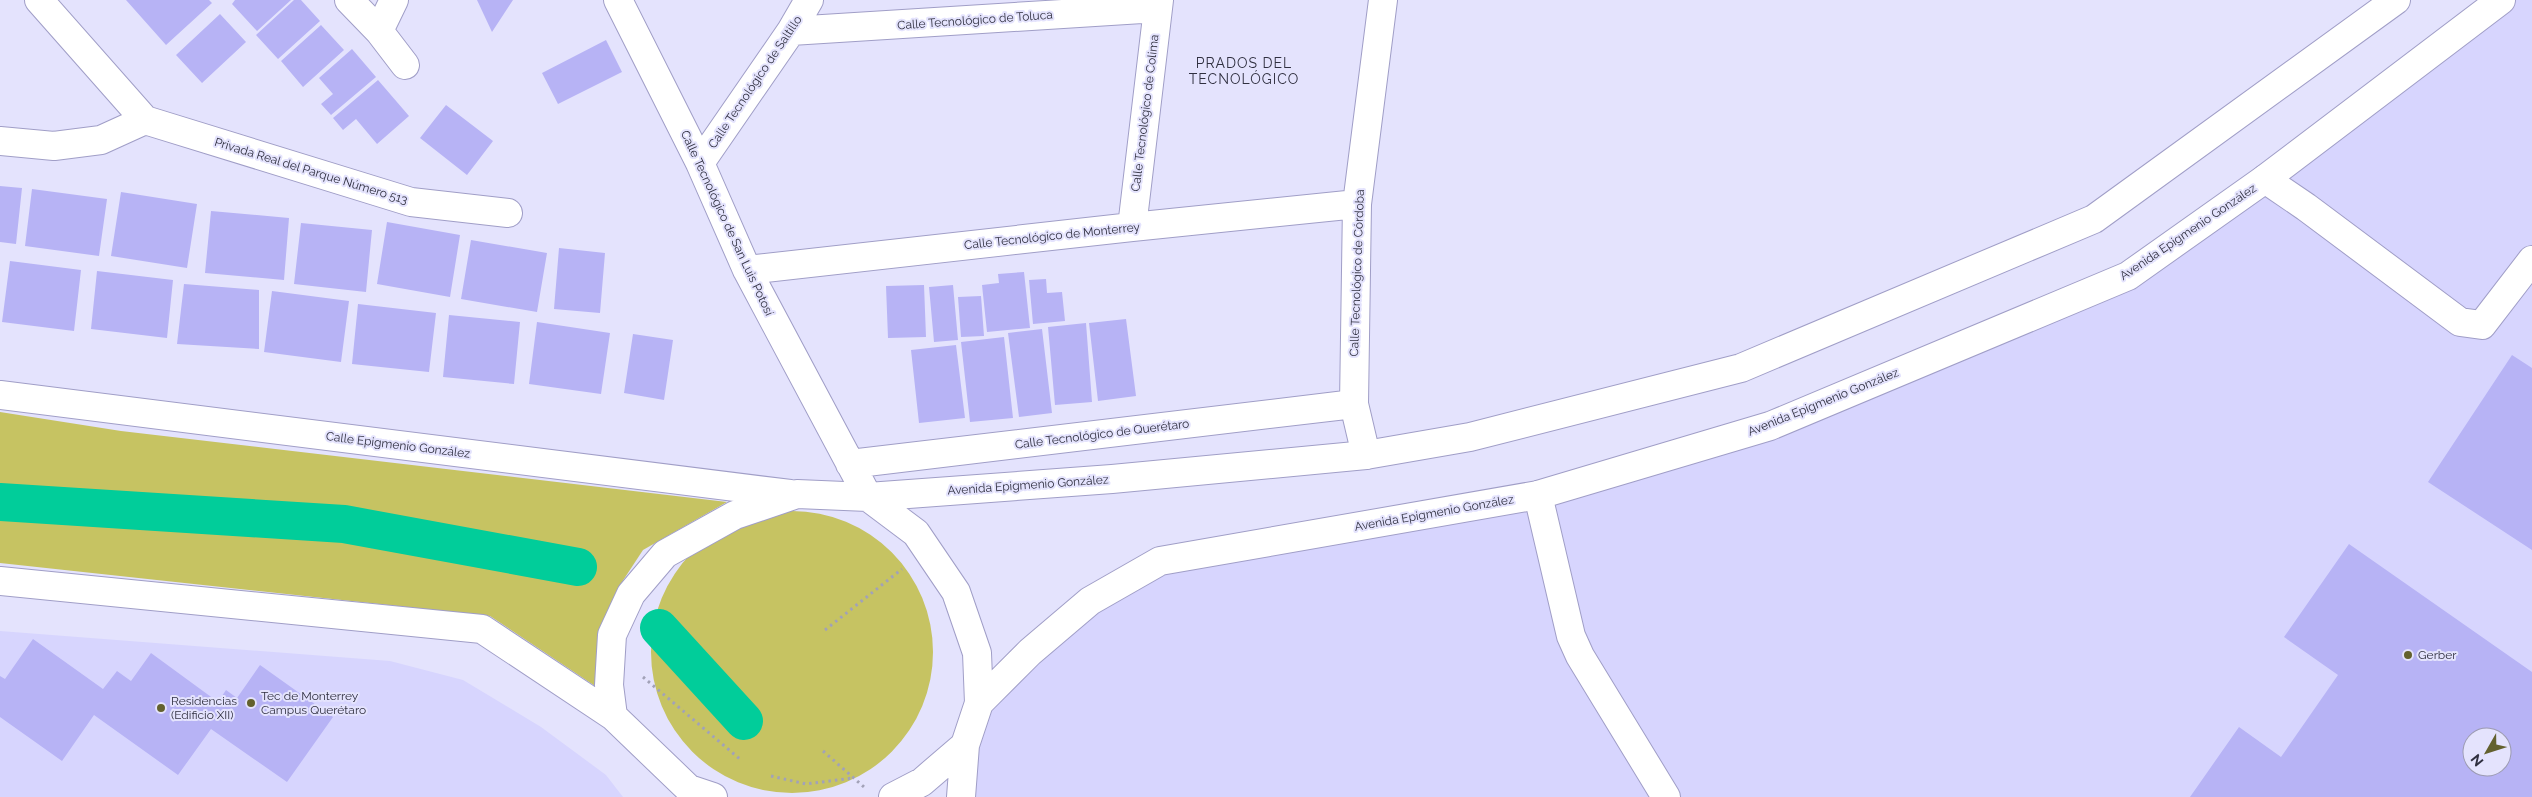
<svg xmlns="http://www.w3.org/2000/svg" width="2532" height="797" viewBox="0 0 2532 797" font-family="Raleway,sans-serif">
<rect width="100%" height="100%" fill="#e4e3fd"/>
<path fill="#d7d5fe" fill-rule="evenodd" d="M2501,0H2532V797H961L979,703L1160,561L1365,525L1771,426L2128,276ZM2472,737H2502V767H2472Z
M0,631L390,661L463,680L541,727L606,775L623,797H0Z"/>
<path fill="#c6c362" d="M0,412L121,431L727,502L643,550L622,582L599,629L595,686L490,616L0,563Z
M651 652a141 141 0 1 1 282 0a141 141 0 1 1-282 0Z"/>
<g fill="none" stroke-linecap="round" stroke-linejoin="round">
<path stroke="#01cd9a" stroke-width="38" d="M0,502L344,524L578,567
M659,628L744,721"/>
</g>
<path fill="#b7b3f5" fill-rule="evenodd" d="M126,0H209L212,3L166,45Z
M235,0H291L257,31L232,4Z
M294,0H301L320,21L278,59L256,35Z
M477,0H513L492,32Z
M220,14L246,42L202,83L176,55Z
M321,25L344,50L303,87L281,61Z
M606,40L622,72L558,104L542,73Z
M352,49L376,77L331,115L321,104L333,94L319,78Z
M378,80L409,116L377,144L356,119L343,130L333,118Z
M446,105L493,141L467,175L420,138Z
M0,186L22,188L16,244L0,242Z
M32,189L107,199L99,256L25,246Z
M121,192L197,204L187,268L111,256Z
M211,211L289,218L284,280L205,273Z
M387,222L460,235L450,297L377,284Z
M301,223L372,230L366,292L294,284Z
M471,240L547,253L537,312L461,299Z
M559,248L605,253L600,313L554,309Z
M10,261L81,270L74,331L2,322Z
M97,271L173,280L167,338L91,329Z
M1024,272L1030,328L987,332L982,285L999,283L998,274Z
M1046,279L1047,293L1062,292L1065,321L1033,324L1029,280Z
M184,284L259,290V349L177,344Z
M924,285L926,337L888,338L886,286Z
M953,285L958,340L934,342L929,287Z
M272,291L349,301L341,362L264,352Z
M981,296L984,336L961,337L958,297Z
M358,304L436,313L429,372L352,364Z
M449,315L520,322L514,384L443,377Z
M1126,319L1136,396L1098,401L1089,323Z
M537,322L610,333L601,394L529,384Z
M1086,323L1092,402L1055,405L1048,327Z
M1042,329L1052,413L1019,417L1008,333Z
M633,334L673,340L664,400L624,393Z
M1004,337L1013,418L970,422L961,342Z
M956,345L965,418L919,423L911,350Z
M2512,355L2532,368V550L2428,482Z
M2349,544L2532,672V797H2190L2239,727L2281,757L2338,675L2284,637ZM2472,737H2502V767H2472Z
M33,639L103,689L117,671L131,681L151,653L218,702L226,690L237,698L260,665L333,717L287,782L211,729L178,775L94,715L62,761L0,717V676L5,679Z"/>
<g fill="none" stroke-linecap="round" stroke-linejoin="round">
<defs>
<path id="minor" d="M39,0L145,120
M349,0L379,31L405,65
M618,0L700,163L747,270L868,497
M379,31L394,0
M791,31L1158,8
M0,141L54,146L101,140L145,120L411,202L508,213
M700,163L791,31L809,0
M2265,179L2306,207L2460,322L2482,325L2532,260
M1132,227L1159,0
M747,270L1132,227L1357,204
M1366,455L1354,404L1357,204L1383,0
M850,464L1354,404
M1538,495L1571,636L1580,656L1666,797"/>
<path id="major" d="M0,395L790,494
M868,497L916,533L956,592L977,653L979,703L965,745L922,782L893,797
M0,581L482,629L613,716L689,789L713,797
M979,703L1030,652L1090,601L1160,561L1538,495L1770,426L2128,276L2265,179L2501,0
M613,716L609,685L612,635L631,594L665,554L735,515L797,494L868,497L1112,479L1366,455L1470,437L1741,368L2094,219L2396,0
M961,797L965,745"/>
</defs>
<use href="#minor" stroke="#a09ec7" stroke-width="30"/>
<use href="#major" stroke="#a09ec7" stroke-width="30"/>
<path stroke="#a2a2b8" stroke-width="3" stroke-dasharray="2.5 4" stroke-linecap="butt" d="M825,630L902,569
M643,677L741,760
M823,751L864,787
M771,776L806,784L853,778"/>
<use href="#minor" stroke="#fff" stroke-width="28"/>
<use href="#major" stroke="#fff" stroke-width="28"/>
</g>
<g fill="#63612e" stroke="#e4e3fd" stroke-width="2">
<circle cx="2408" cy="655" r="5"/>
<circle cx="251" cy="703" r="5"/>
<circle cx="161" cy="708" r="5"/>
</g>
<g text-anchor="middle" stroke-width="4" stroke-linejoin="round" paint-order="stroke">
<g font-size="12" fill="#303040" stroke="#e4e3fd">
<text transform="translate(975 20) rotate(-4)" y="4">Calle Tecnológico de Toluca</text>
<text transform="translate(755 82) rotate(-56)" y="4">Calle Tecnológico de Saltillo</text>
<text transform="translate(1145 113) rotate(-83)" y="4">Calle Tecnológico de Colima</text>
<text transform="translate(311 171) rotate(17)" y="4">Privada Real del Parque Número 513</text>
<text transform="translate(727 223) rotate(65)" y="4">Calle Tecnológico de San Luis Potosí</text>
<text transform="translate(2188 232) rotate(-34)" y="4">Avenida Epigmenio González</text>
<text transform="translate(1052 236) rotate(-6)" y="4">Calle Tecnológico de Monterrey</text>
<text transform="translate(1357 273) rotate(-88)" y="4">Calle Tecnológico de Córdoba</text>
<text transform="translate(1823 402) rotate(-22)" y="4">Avenida Epigmenio González</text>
<text transform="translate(1102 434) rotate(-7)" y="4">Calle Tecnológico de Querétaro</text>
<text transform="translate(398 445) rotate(7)" y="4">Calle Epigmenio González</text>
<text transform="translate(1028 485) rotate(-4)" y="4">Avenida Epigmenio González</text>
<text transform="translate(1434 513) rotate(-10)" y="4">Avenida Epigmenio González</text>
</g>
<g font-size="12" fill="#303040" stroke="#e4e3fd" text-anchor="start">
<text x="2418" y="659">Gerber</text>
<text x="261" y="700">Tec de Monterrey<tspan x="261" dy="14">Campus Querétaro</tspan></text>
<text x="171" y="705">Residencias<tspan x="171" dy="14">(Edificio XII)</tspan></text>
</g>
<g font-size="14" letter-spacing="1" fill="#303040" stroke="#e4e3fd">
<text x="1244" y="68">PRADOS DEL<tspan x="1244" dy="16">TECNOLÓGICO</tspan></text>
</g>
</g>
<g transform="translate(2487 752) rotate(231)"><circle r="24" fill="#e4e3fd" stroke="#9c9bb1"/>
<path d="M0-4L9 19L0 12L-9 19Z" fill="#63612e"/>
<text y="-8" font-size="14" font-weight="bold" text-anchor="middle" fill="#303040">N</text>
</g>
</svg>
